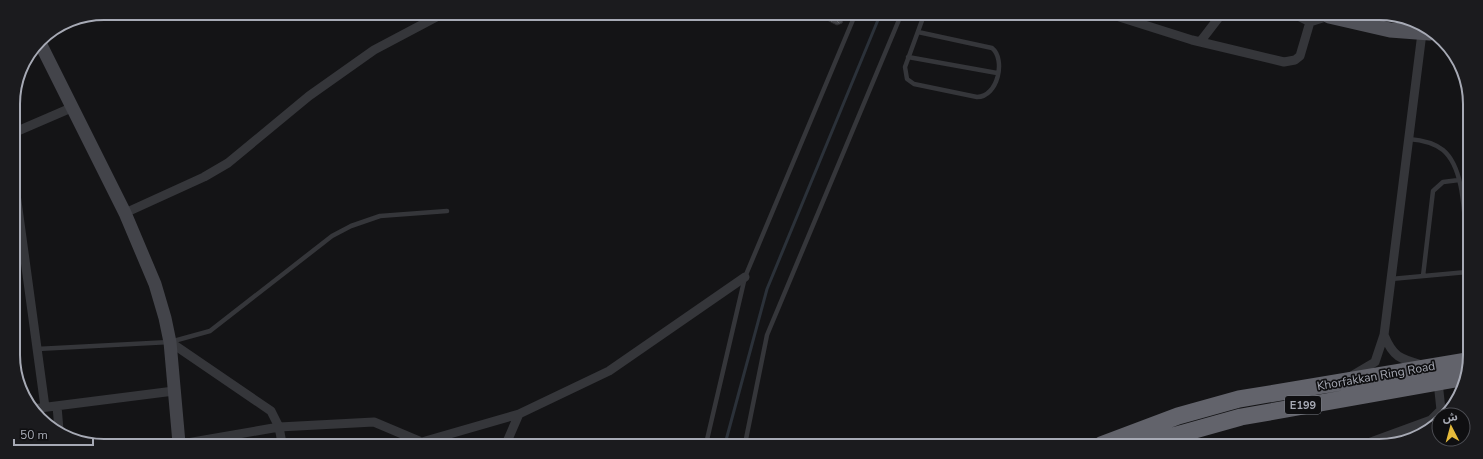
<svg xmlns="http://www.w3.org/2000/svg" width="1483" height="459" viewBox="0 0 1483 459" font-family="'Nunito Sans','Noto Sans Arabic',sans-serif">
<defs>
<pattern id="building-back-hatch" width="6" height="6" patternUnits="userSpaceOnUse"><rect width="6" height="6" fill="#3e3f43"/><path d="M-1 5l2 2M0 0l6 6M5-1l2 2" fill="none" stroke="#57585c"/></pattern>
</defs>
<rect width="100%" height="100%" fill="#141416"/>
<g fill="none" stroke-linecap="round" stroke-linejoin="round">
<path stroke="#2b3139" stroke-width="3" d="M725,444L767,289L880,15"/>
</g>
<path fill="url(#building-back-hatch)" stroke="#2e2e31" d="M817,15H845L842,23L837,25Z"/>
<g fill="none" stroke-linecap="round" stroke-linejoin="round">
<path stroke="#35363a" stroke-width="4.5" d="M918,32L992,48C1006,59 998,97 977,97L914,84L907,79L905,67L924,15
M908,57L997,73
M1409,139C1421,140 1433,142 1443,150C1466,169 1464,222 1467,250
M1423,276L1433,191L1443,182L1459,180
M1391,279L1467,272
M37,349L170,342L210,331L332,236L351,226L380,216L447,211
M706,444L745,277L855,15
M745,444L767,335L901,15"/>
<path stroke="#35363a" stroke-width="9" d="M1113,15L1192,40L1284,62L1295,60L1300,56L1310,22
M1298,16L1310,22L1329,16
M1200,42L1220,16
M13,133L71,108
M14,179L45,407
M125,213L204,177L228,163L309,96L374,50L442,14
M1384,335L1422,33
M170,342L271,411L279,427L282,443
M1353,375L1375,362L1384,335C1393,357 1400,359 1422,365
M57,406L59,430
M32,409L174,391
M519,414L609,371L745,277
M187,443L279,427L374,422L419,441
M415,444L519,414L506,444
M1360,446L1431,420L1441,410L1438,382"/>
<path stroke="#43444a" stroke-width="13" d="M39,41L125,213L155,284L165,318L170,342L179,443"/>
<path stroke="#515259" stroke-width="15" d="M1329,16L1390,30L1430,33"/>
<path stroke="#62636b" stroke-width="17" d="M1101,445L1178,416L1239,399L1467,361
M1141,445L1241,417L1467,377"/>
</g>
<g text-anchor="middle" stroke-width="3.5" stroke-linejoin="round" paint-order="stroke">
<rect fill="#0f0f11" stroke="#797c84" stroke-width="1" x="1285" y="396" width="36" height="18" rx="3"/>
<g font-size="11" font-weight="bold" fill="#a7aab5">
<text x="1303" y="409">E199</text>
</g>
<g font-size="12" fill="#a7aab5" stroke="#0f0f11">
<text transform="translate(1376 376) rotate(-10)" y="4">Khorfakkan Ring Road</text>
</g>
</g>
<path d="M0 0H1483V459H0ZM104 20H1379A84 84 0 0 1 1463 104V355A84 84 0 0 1 1379 439H104A84 84 0 0 1 20 355V104A84 84 0 0 1 104 20Z" fill="#1b1b1e" fill-rule="evenodd"/>
<path fill="none" stroke="#a7aab5" stroke-width="2" d="M104 20H1379A84 84 0 0 1 1463 104V355A84 84 0 0 1 1379 439H104A84 84 0 0 1 20 355V104A84 84 0 0 1 104 20Z"/>
<g transform="translate(1451 427) rotate(354)"><circle r="19" fill="#0f0f11" stroke="#4c4d53"/>
<path d="M0-3L7 15L0 10L-7 15Z" fill="#e6bb3b"/>
<text y="-6" font-size="11" font-weight="bold" text-anchor="middle" fill="#a7aab5">ش</text>
</g>
<path d="M14 439v6h79v-6" fill="none" stroke="#a7aab5" stroke-width="2"/>
<text x="20" y="439" font-size="12" fill="#a7aab5" stroke="#0f0f11" stroke-width="3" paint-order="stroke">50 m</text>
</svg>
